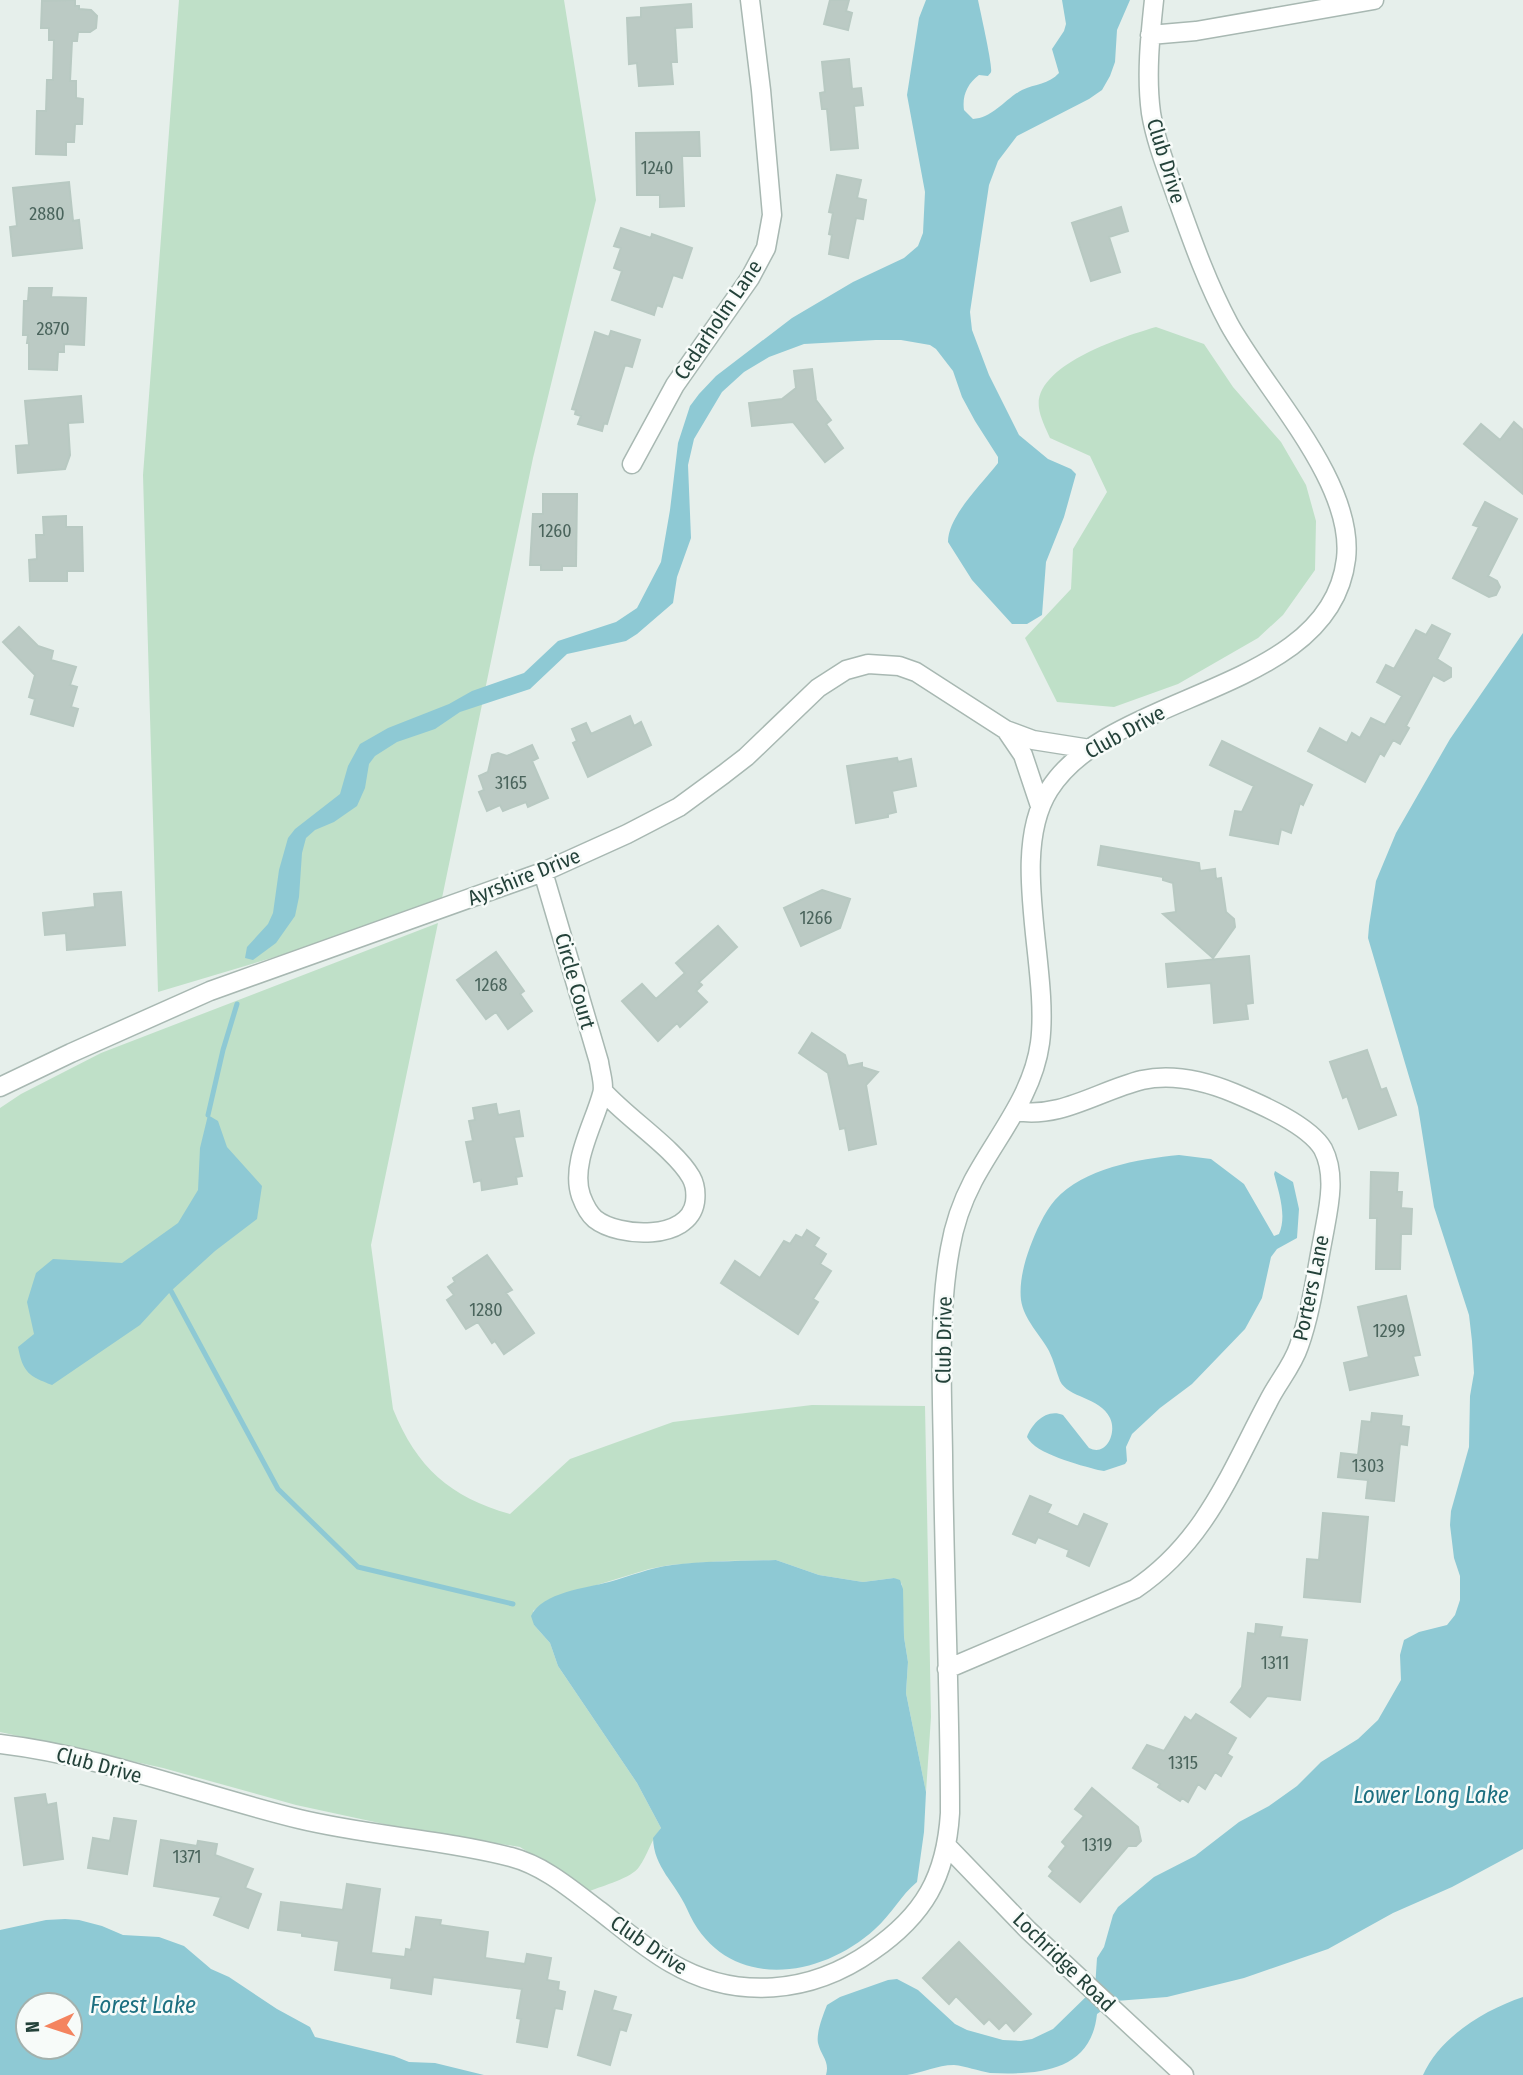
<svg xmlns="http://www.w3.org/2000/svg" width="1523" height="2075" viewBox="0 0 1523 2075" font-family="'Fira Sans Condensed',sans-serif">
<rect width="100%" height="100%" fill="#e6efeb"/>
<path fill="#bfe0c8" d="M179,0H564L596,200L533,458L442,898L312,946L158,992L143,475Z
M1156,327L1204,344L1233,387L1281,442L1306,485L1316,521L1315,570L1283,615L1258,638L1178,684L1114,707L1057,702L1025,638L1071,589L1073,549L1107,492L1090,456L1050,438C1046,429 1040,417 1039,408C1033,365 1125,336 1156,327Z
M438,923L371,1245L393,1409C417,1468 450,1497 510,1514L570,1459L673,1422L812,1405L925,1406L931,1717L926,1792L906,1693L908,1662L904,1637L902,1584L894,1578L863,1582L819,1575L776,1560L724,1561L670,1565L649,1569L548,1600L533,1611L534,1625L550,1643L558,1666L637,1783L661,1828C650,1842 648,1854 639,1867C632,1878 602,1886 590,1891L520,1847L407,1829L296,1805L163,1768L0,1732V1108L21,1094L101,1053Z"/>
<path fill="#8ec9d4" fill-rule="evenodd" d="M926,0H978C980,10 993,67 991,72C991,73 989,74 988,76L979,75C967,84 962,96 964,110L973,119C993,118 1005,99 1022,90C1035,84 1049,84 1059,73L1052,49L1064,31L1066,24L1062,0H1130L1117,30L1115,62L1110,76L1102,90L1089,99L1017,136L998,161L989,185L970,312L972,330L989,375L1019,435L1048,459L1071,469L1076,474L1064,517L1046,562L1042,615L1027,624H1012L972,580L948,542C948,516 982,484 998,463V457L975,421L962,397L953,371L936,349L930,345L901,340H876L804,344L769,357L744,372L722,392L694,439L688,465L691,538L677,577L673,603L637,634L626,641L567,654L530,689L460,712L435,729L397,742L375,756L369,764L365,788L357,806L334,822L315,830L306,838L302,853L299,897L295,916L276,943L253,960L245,958L247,947L268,924L273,913L279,870L288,838L295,829L340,794L348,766L360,744L388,728L449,704L472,691L524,673L558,641L616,622L637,608L661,562L670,510L678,443L690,406L699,394L716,376L792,318L853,282L904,258L918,246L923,233L925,192L907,95L919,18Z
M1523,633V1849L1452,1887L1393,1913L1328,1949L1244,1978L1167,1997L1116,2001L1097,2014C1091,2072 1038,2075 990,2073C978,2071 966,2066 954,2065C937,2065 922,2073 907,2075C881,2075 852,2075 826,2075C830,2061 821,2056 818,2043C816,2033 823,2015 827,2005L840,1997L888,1980L897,1979L918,1990L955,2024L967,2030L1003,2040L1021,2041L1032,2039L1053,2029L1095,1988L1097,1958L1104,1947L1113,1915L1118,1907L1154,1877L1195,1856L1239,1822L1269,1806L1297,1786L1321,1762L1358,1739L1378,1720L1401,1680L1400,1655L1404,1640L1419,1632L1447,1625L1455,1615L1460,1600V1576L1454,1558L1450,1525L1451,1511L1469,1447L1470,1396L1474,1373L1472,1341L1469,1315L1434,1207L1418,1107L1368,938L1369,926L1376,881L1396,833L1450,739Z
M208,1115L218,1121L227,1147L262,1186L257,1219L215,1251L171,1291L140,1325L52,1385C29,1376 23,1373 18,1347L34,1334L27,1302L36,1273L53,1259L122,1263L178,1223L198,1190L200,1148Z
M1179,1155L1211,1159L1244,1184L1274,1236L1279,1234C1287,1216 1279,1193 1274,1174L1275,1171L1293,1182L1299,1209L1297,1238L1277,1249L1271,1257L1262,1298L1245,1329L1192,1384L1160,1408L1132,1434L1126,1447L1127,1461L1125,1464L1104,1471L1098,1470C1080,1465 1035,1454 1027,1437C1032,1423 1047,1408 1063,1415L1089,1448C1107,1457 1117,1432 1110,1418C1100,1397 1068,1398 1060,1381C1056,1371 1054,1361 1049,1351C1040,1334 1024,1320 1021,1300C1019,1283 1024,1263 1030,1247C1036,1231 1044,1213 1055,1200C1084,1168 1138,1159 1179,1155Z
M776,1560L819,1575L863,1582L894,1578L900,1580L903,1589L904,1637L908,1662L906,1693L926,1792L924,1832L917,1882C901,1895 891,1915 875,1929C817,1982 722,1991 687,1909C675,1882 654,1868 653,1838L661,1828L637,1783L558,1666L550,1643L534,1625L531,1616C542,1592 587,1588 609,1582C630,1576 650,1568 672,1565C706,1561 741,1561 776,1560Z
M65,1919L79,1920L102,1926L123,1935L159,1937L184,1946L211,1969L229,1977L277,2009L310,2027L315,2037L394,2056L409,2062L435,2063L484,2075H0V1930L46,1920ZM28,2005H70V2047H28Z
M1523,1997V2075H1423C1440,2037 1484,2010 1523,1997Z"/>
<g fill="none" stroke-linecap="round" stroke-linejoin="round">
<path stroke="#8ec9d4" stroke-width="5" d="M208,1115L223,1050L237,1004
M171,1291L278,1489L358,1567L513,1604"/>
</g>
<path fill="#bbcac4" stroke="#b8c9c2" stroke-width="2" d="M75,0V6H79V9L91,10L97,16L96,28L90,32H78L77,41H72L70,81H76V98L83,99L82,124H75L74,142H66V155L36,154L37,111H46L47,80H53L54,40H49V28H41L42,1Z
M830,0H849L846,11L852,13L848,30L824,24Z
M691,4L692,27L675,28L677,62H671L673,84L639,86L637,63L629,64L627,18L641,17V8Z
M849,59L852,89L861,88L863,105L854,106L858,148L831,150L827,109H822L820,93L825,92L822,62Z
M699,132L700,156H682L684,206L660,207V195H637L636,133Z
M837,175L861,180L857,198L866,200L863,219L856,218L848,258L829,254L832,235L829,234L833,213L829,212Z
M69,182L73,221L79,220L82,248L13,256L10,227L17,226L13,188Z
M1121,207L1128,231L1109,237L1120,272L1091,281L1072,223Z
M621,228L651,238L652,234L692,248L682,278L673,275L662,307L657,305L654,315L612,300L622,271L614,268L621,248L614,246Z
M29,288H52L51,297L86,298L84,345L64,344V352H58L57,370L29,369V343H27L28,335H23L24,301H28Z
M611,331L640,340L632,367L625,365L607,424L604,423L602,431L578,424L581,416L575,414L576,410L572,409L595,332L609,337Z
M812,369L816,400L831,420L826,424L843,448L825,462L793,422L752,426L749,403L782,399L796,388L794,371Z
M81,396L83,422L68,423L70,455L65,469L18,473L16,446L29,445L25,401Z
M1514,422L1523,430V494L1464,444L1481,424L1500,440Z
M543,494H577L576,566H562V570H541V565H530L533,514H543Z
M1485,502L1517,519L1488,576L1497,581L1500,587L1496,595L1489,597L1453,578L1479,527L1473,525Z
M66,516V527H82L83,571H67V581H30L29,560L37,559L36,535H44L43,517Z
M1432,625L1450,634L1437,659L1451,668V677L1444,681L1433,675L1406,726L1409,728L1400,744L1393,740L1384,756L1380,753L1365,782L1308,751L1320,728L1347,743L1352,733L1360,738L1371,718L1385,725L1402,696L1377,682L1386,665L1394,669L1416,630L1426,635Z
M19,627L38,646L53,651L51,660L76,667L70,685L77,687L71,707L78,709L73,726L31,714L35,699L29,697L35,675L3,642Z
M630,716L634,726L641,722L651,745L588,777L573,743L577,741L572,729L586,723L591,734Z
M1222,741L1312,785L1303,805L1300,803L1291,833L1281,829L1278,844L1230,835L1235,811L1242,812L1254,786L1210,765Z
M532,745L538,758L532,761L548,798L528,807L526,802L503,811L500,805L487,811L479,792L484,790L479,776L488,772L492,755L498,753L507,756Z
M897,758L898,762L911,759L916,786L892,791L896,812L888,814V817L856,823L847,766Z
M1101,846L1199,863L1200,871L1215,869L1216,879L1221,878L1226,912L1234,919L1235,927L1213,958L1163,914L1176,912L1173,883L1163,880V877L1098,865Z
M822,890L850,899L840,928L801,946L784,908Z
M121,892L125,945L67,950L66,933L45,935L43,913L95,907L94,894Z
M718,926L737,947L699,982L702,985L696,991L707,1002L680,1027L677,1023L658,1041L622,1001L642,984L656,999L685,973L676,963Z
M496,952L524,991L520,994L532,1011L508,1029L496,1012L486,1019L457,980Z
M1249,956L1253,1003L1246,1004L1248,1019L1214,1023L1211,983L1168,987L1166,964Z
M812,1033L845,1055L848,1066L862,1063V1067L878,1072L866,1085L876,1144L849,1150L845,1128L840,1129L828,1073L799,1053Z
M1367,1050L1381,1090L1386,1088L1396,1115L1359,1129L1347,1096L1343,1098L1330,1062Z
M496,1104L498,1115L519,1111L523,1136L514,1137L522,1176L516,1177L517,1184L482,1190L481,1180L474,1182L466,1142L473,1141L469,1121L475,1120L473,1108Z
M1371,1172L1398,1173L1397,1192H1402L1401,1208L1412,1209L1411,1234H1401L1400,1269H1376L1377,1218H1370Z
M807,1230L819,1238L814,1246L826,1254L820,1264L831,1271L813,1299L818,1302L798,1334L721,1283L735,1261L760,1278L784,1241L790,1244L796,1235L802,1238Z
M487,1255L512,1290L506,1293L534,1333L504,1354L495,1341L492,1343L478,1322L466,1329L447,1300L454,1295L448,1287L455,1282L453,1278Z
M1406,1296L1420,1355L1413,1356L1418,1375L1350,1390L1344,1363L1369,1357L1358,1307Z
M1372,1413L1402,1416L1401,1426L1409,1427L1407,1445L1400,1444L1394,1501L1366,1498L1368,1480L1338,1477L1341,1453L1358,1455L1362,1421L1371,1422Z
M1030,1496L1051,1505L1047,1513L1078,1527L1084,1514L1107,1524L1089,1566L1067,1556L1069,1550L1038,1537L1035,1543L1013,1534Z
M1323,1513L1368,1517L1360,1602L1304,1597L1307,1559L1319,1560Z
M1256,1624L1282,1627L1280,1637L1307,1640L1300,1700L1267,1696L1250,1717L1231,1702L1242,1687L1248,1633L1255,1634Z
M1196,1714L1236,1738L1227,1754L1232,1757L1221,1776L1215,1772L1205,1789L1198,1784L1188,1802L1182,1798L1180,1801L1158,1787L1160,1784L1133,1768L1147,1745L1164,1751L1185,1717L1191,1721Z
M1092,1788L1138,1827L1141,1841L1136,1846H1128L1080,1902L1049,1876L1053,1871L1049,1867L1066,1846L1062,1842L1084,1816L1075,1809Z
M45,1794L47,1805L56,1803L63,1859L24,1865L15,1798Z
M114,1818L136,1821L127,1874L88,1868L93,1838L110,1841Z
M161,1840L197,1846L198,1841L217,1844L215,1855L253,1869L245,1888L261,1894L248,1928L214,1915L221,1897L154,1886Z
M347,1884L380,1889L371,1953L405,1957L406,1949L411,1950L416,1917L441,1920L440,1925L488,1932L485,1958L525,1964L527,1954L551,1958L547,1980L559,1982L558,1990L565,1992L562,2009L555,2008L547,2047L517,2042L521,2019L517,2018L522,1989L433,1977L431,1994L391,1988L392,1978L335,1970L339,1941L302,1936V1933L278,1930L281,1902L343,1910Z
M959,1942L1031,2014L1014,2031L1006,2022L999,2029L989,2019L984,2024L956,1996L949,2004L923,1978Z
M595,1991L616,1997L612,2010L631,2015L626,2031L620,2029L610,2065L578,2055Z"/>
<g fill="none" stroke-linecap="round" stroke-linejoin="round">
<defs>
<path id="minor" d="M1150,35L1196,31L1374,0
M632,464L675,385L750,278L766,248L772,215L761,90L750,0
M1006,730L1023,755L1040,806
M543,872L599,1062C600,1071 605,1085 602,1094C594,1124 570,1164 581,1196C584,1204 588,1213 595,1219C619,1238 689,1241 695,1202C696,1194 695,1184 691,1177C675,1149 627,1118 603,1091
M0,1087L71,1053L210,991L543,872L627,834L679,807L724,774L746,757L818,688L846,670L868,664L899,666L916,672L1006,730L1033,740L1090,749
M947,1669L1135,1589C1205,1542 1230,1473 1268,1402C1277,1383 1292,1367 1299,1346C1311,1312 1316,1274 1323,1238C1328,1210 1337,1176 1323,1149C1309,1125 1260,1104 1234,1093C1205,1081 1174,1073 1142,1080C1098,1091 1061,1119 1015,1111
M0,1744C102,1756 200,1795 299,1819C369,1836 442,1839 511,1857C545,1866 572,1890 600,1911C623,1929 645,1948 671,1963C736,2001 811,1994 872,1951C924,1915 946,1877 950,1813C950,1694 944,1574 943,1454C942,1388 938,1314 950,1249C954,1225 962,1202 973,1181C997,1136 1033,1095 1040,1043C1050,968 1008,855 1049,790C1111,690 1330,694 1346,559C1355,482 1265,390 1229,324C1208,285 1193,243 1178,201C1168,172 1156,143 1151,113C1146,76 1150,37 1154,0
M947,1846L1028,1930L1184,2075"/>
</defs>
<use href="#minor" stroke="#a8b8b2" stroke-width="21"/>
<use href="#minor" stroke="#fff" stroke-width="18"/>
</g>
<g text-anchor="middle" stroke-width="5" stroke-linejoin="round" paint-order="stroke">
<g font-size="18" fill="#4a645c">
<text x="657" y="174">1240</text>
<text x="47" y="220">2880</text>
<text x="53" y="335">2870</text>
<text x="555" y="537">1260</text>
<text x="511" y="789">3165</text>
<text x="816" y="924">1266</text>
<text x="491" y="991">1268</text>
<text x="486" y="1316">1280</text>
<text x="1389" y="1337">1299</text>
<text x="1368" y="1472">1303</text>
<text x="1275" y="1669">1311</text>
<text x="1183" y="1769">1315</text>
<text x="1097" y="1851">1319</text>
<text x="187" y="1863">1371</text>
</g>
<g font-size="21" fill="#24423a" stroke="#f7fbf9">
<text transform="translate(1166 161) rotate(73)" y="7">Club Drive</text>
<text transform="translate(718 320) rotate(-56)" y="7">Cedarholm Lane</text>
<text transform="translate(1125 732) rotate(-29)" y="7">Club Drive</text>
<text transform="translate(524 877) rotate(-22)" y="7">Ayrshire Drive</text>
<text transform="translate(575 981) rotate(74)" y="7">Circle Court</text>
<text transform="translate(1311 1288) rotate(-78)" y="7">Porters Lane</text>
<text transform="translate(944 1340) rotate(-89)" y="7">Club Drive</text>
<text transform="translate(99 1765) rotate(15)" y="7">Club Drive</text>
<text transform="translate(649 1945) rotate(34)" y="7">Club Drive</text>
<text transform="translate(1064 1962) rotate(44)" y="7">Lochridge Road</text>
</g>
<g font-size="23" font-style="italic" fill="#1c6f80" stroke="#f7fbf9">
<text x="1431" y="1803">Lower Long Lake</text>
<text x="143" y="2013">Forest Lake</text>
</g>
</g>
<g transform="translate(49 2026) rotate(267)"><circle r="33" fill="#f7fbf9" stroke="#a3b1ad" stroke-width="2"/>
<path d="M0-5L12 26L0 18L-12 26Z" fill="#f4845f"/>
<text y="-10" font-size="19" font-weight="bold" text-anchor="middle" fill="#24423a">N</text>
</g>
</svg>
